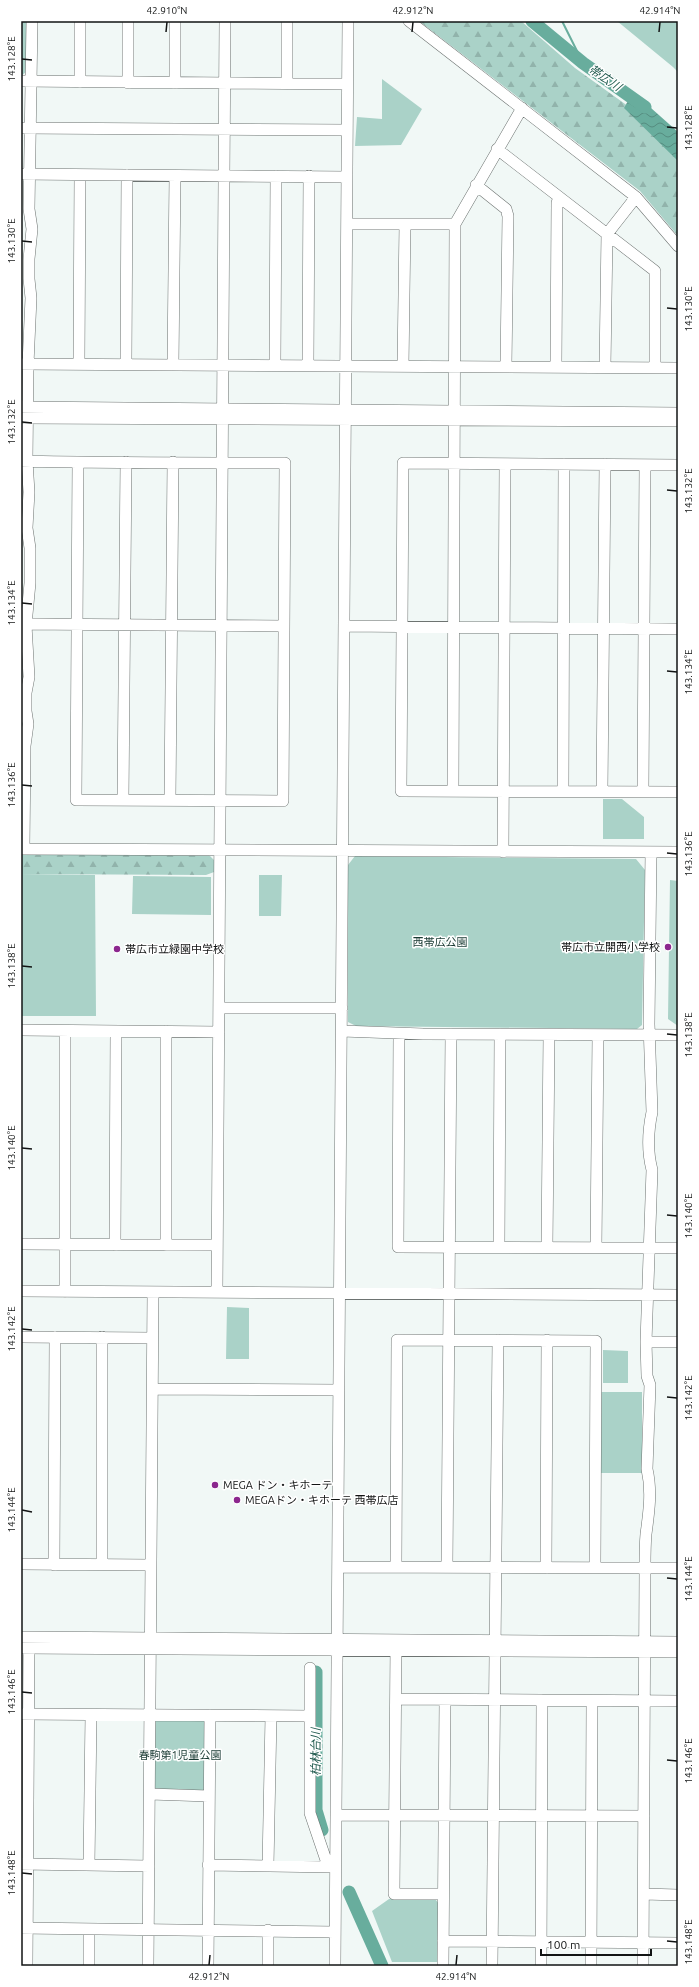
<svg xmlns="http://www.w3.org/2000/svg" width="699" height="1987" viewBox="0 0 699 1987" font-family="Ubuntu,'Noto Sans JP',sans-serif">
<defs>
<pattern id="forest-firs" width="22" height="20" patternUnits="userSpaceOnUse"><rect width="22" height="20" fill="#aad2c8"/><path d="M5 1l3.5 6h-7zM16 11l3.5 6h-7z" fill="#91b3ab"/></pattern>
<pattern id="water-waves" width="16" height="10" patternUnits="userSpaceOnUse"><rect width="16" height="10" fill="#68ad9d"/><path d="M0 5q4-4 8 0t8 0" fill="none" stroke="#548c7f"/></pattern>
</defs>
<rect width="100%" height="100%" fill="#f1f8f6"/>
<path fill="url(#forest-firs)" d="M419,21H521L575,68L639,114L678,152V236L640,191Z
M207,853L214,860V872L206,875L21,874V854Z"/>
<path fill="#aad2c8" d="M21,21H26V72L21,76Z
M617,21H678V72L673,67Z
M382,79L422,109L401,145L355,146L357,117L382,119Z
M603,799H622L644,817V839H603Z
M355,856L636,859L645,870L642,1025L637,1029L356,1026L348,1022V865Z
M21,874L95,875L96,1016H21Z
M259,875H282L281,916H259Z
M133,876L211,877V915L132,914Z
M670,880L678,881V1026L668,1019Z
M227,1307L249,1308V1359H226Z
M603,1350L628,1351V1383H603Z
M599,1392H642V1473H599Z
M207,1719L205,1793L152,1790L154,1720Z
M389,1899H435L440,1905L439,1962H392L372,1911Z"/>
<path fill="url(#water-waves)" d="M633,92L678,132V161L624,108Z"/>
<g fill="none" stroke-linecap="round" stroke-linejoin="round">
<path stroke="#68ad9d" stroke-width="2" d="M562,21L583,63"/>
<path stroke="#68ad9d" stroke-width="13" d="M532,21L583,63L645,107
M316,1672V1810L322,1830
M349,1892L382,1966"/>
<defs>
<path id="minor" d="M409,21L636,197L678,246
M21,81L347,84
M80,82V21
M128,83V21
M175,83V21
M287,83V21
M21,128L347,130
M497,149L655,271V368
M21,174L347,177
M476,185L506,209L508,216L506,366
M347,224H455
M21,364L678,368
M79,364L80,175
M126,364L127,175
M173,364L175,176
M275,365L276,176
M308,365L309,176
M403,366L405,224
M556,367L557,203L559,197
M605,367L607,234L636,197
M21,407L678,413
M21,418L678,421
M21,461C109,463 197,463 285,463L283,801L76,800L78,462
M678,465L403,463L401,791L678,792
M21,624L284,626
M344,626L678,629
M453,791L455,224L522,108
M563,791L564,464
M643,791L645,465
M602,792L605,464
M123,800L126,462
M170,800L173,462
M21,849L678,852
M24,849L25,746L28,724L26,711V693L29,677L26,625L30,583V548L27,528L29,492L27,461L28,364L31,298L29,279V259L32,229L29,209L32,21
M503,852L505,464
M219,1008H342
M21,1030L219,1032
M342,1031L423,1034L678,1035
M399,1034L398,1247L678,1248
M21,1244L217,1245
M115,1245L116,1031
M166,1245V1031
M499,1247L500,1034
M547,1247L549,1035
M596,1248L598,1035
M21,1291L678,1295
M65,1292V1031
M217,1292L225,21
M21,1337L152,1338
M646,1342H678
M153,1389L339,1390
M21,1564L151,1565
M102,1564V1337
M54,1565L55,1337
M338,1567L678,1568
M396,1567L397,1340L596,1341L595,1567
M447,1567L451,1034
M546,1568L547,1340
M21,1637L678,1642
M396,1644L394,1894H443
M21,1648L678,1652
M310,1668V1813L328,1866
M396,1699L678,1701
M22,1714L310,1716
M150,1794L208,1796
M336,1815L644,1816
M22,1864L149,1866
M89,1865L91,1715
M208,1865L333,1867
M268,1866L271,1716
M644,1894L678,1895
M21,1928L335,1932
M443,1941L678,1943
M27,1966L29,1641
M89,1966V1929
M148,1966L153,1292
M208,1966L210,1715
M268,1966V1930
M335,1966L348,21
M443,1966L445,1700
M492,1966L498,1340
M541,1966L542,1700
M591,1966L592,1701
M643,1966L645,1568C645,1557 645,1545 646,1534C649,1512 652,1491 647,1469L650,1385L647,1376L646,1342L652,1170C647,1151 648,1131 652,1112L649,1024L651,852"/>
</defs>
<use href="#minor" stroke="#6d7371" stroke-width="12"/>
<use href="#minor" stroke="#fff" stroke-width="11"/>
</g>
<path fill="none" stroke="#121414" stroke-width="1.5" d="M166,32L167,22M412,32L413,22M659,32L660,22M22,59L32,60M667,127L677,128M22,241L32,242M667,308L677,309M22,422L32,423M667,490L677,491M22,603L32,604M667,671L677,672M22,785L32,786M667,853L677,854M22,966L32,967M667,1034L677,1035M22,1148L32,1149M667,1215L677,1216M22,1329L32,1330M667,1397L677,1398M22,1510L32,1512M667,1578L677,1579M22,1692L32,1693M667,1760L677,1761M22,1873L32,1874M667,1941L677,1942M209,1965L210,1955M456,1965L457,1955"/>
<g fill="#8c278e" stroke="#fff" stroke-width="1.5">
<circle cx="668" cy="947" r="4"/>
<circle cx="117" cy="949" r="4"/>
<circle cx="215" cy="1485" r="4"/>
<circle cx="237" cy="1500" r="4"/>
</g>
<g text-anchor="middle" stroke-width="3" stroke-linejoin="round" paint-order="stroke">
<g font-size="11" fill="#183932" stroke="#fff">
<text x="440" y="946">西帯広公園</text>
<text x="180" y="1759">春駒第1児童公園</text>
</g>
<g font-size="11" fill="#121414" stroke="#fff" text-anchor="start">
<text x="660" y="951" text-anchor="end">帯広市立開西小学校</text>
<text x="125" y="953">帯広市立緑園中学校</text>
<text x="223" y="1489">MEGA ドン・キホーテ</text>
<text x="245" y="1504">MEGAドン・キホーテ 西帯広店</text>
</g>
<g font-size="12" font-style="italic" fill="#235c50" stroke="#fff">
<text transform="translate(605 78) rotate(34)" y="4">帯広川</text>
<text transform="translate(316 1752) rotate(-90)" y="4">柏林台川</text>
</g>
</g>
<rect width="699" height="1987" fill="none" stroke="#ffffff" stroke-width="44"/>
<path d="M541 1949v6h110v-6" fill="none" stroke="#121414" stroke-width="2"/>
<text x="547" y="1949" font-size="12" fill="#121414" stroke="#ffffff" stroke-width="3" paint-order="stroke">100 m</text>
<rect x="22" y="22" width="655" height="1943" fill="none" stroke="#121414" stroke-width="1.5"/>
<g font-size="10" text-anchor="middle" fill="#121414">
<text x="167" y="14">42.910°N</text>
<text x="413" y="14">42.912°N</text>
<text x="660" y="14">42.914°N</text>
<text transform="translate(11 59) rotate(-90)" y="4">143.128°E</text>
<text transform="translate(688 128) rotate(-90)" y="4">143.128°E</text>
<text transform="translate(11 241) rotate(-90)" y="4">143.130°E</text>
<text transform="translate(688 309) rotate(-90)" y="4">143.130°E</text>
<text transform="translate(11 422) rotate(-90)" y="4">143.132°E</text>
<text transform="translate(688 491) rotate(-90)" y="4">143.132°E</text>
<text transform="translate(11 603) rotate(-90)" y="4">143.134°E</text>
<text transform="translate(688 672) rotate(-90)" y="4">143.134°E</text>
<text transform="translate(11 785) rotate(-90)" y="4">143.136°E</text>
<text transform="translate(688 854) rotate(-90)" y="4">143.136°E</text>
<text transform="translate(11 966) rotate(-90)" y="4">143.138°E</text>
<text transform="translate(688 1035) rotate(-90)" y="4">143.138°E</text>
<text transform="translate(11 1148) rotate(-90)" y="4">143.140°E</text>
<text transform="translate(688 1216) rotate(-90)" y="4">143.140°E</text>
<text transform="translate(11 1329) rotate(-90)" y="4">143.142°E</text>
<text transform="translate(688 1398) rotate(-90)" y="4">143.142°E</text>
<text transform="translate(11 1510) rotate(-90)" y="4">143.144°E</text>
<text transform="translate(688 1579) rotate(-90)" y="4">143.144°E</text>
<text transform="translate(11 1692) rotate(-90)" y="4">143.146°E</text>
<text transform="translate(688 1761) rotate(-90)" y="4">143.146°E</text>
<text transform="translate(11 1873) rotate(-90)" y="4">143.148°E</text>
<text transform="translate(688 1942) rotate(-90)" y="4">143.148°E</text>
<text x="209" y="1980">42.912°N</text>
<text x="456" y="1980">42.914°N</text>
</g>
</svg>
